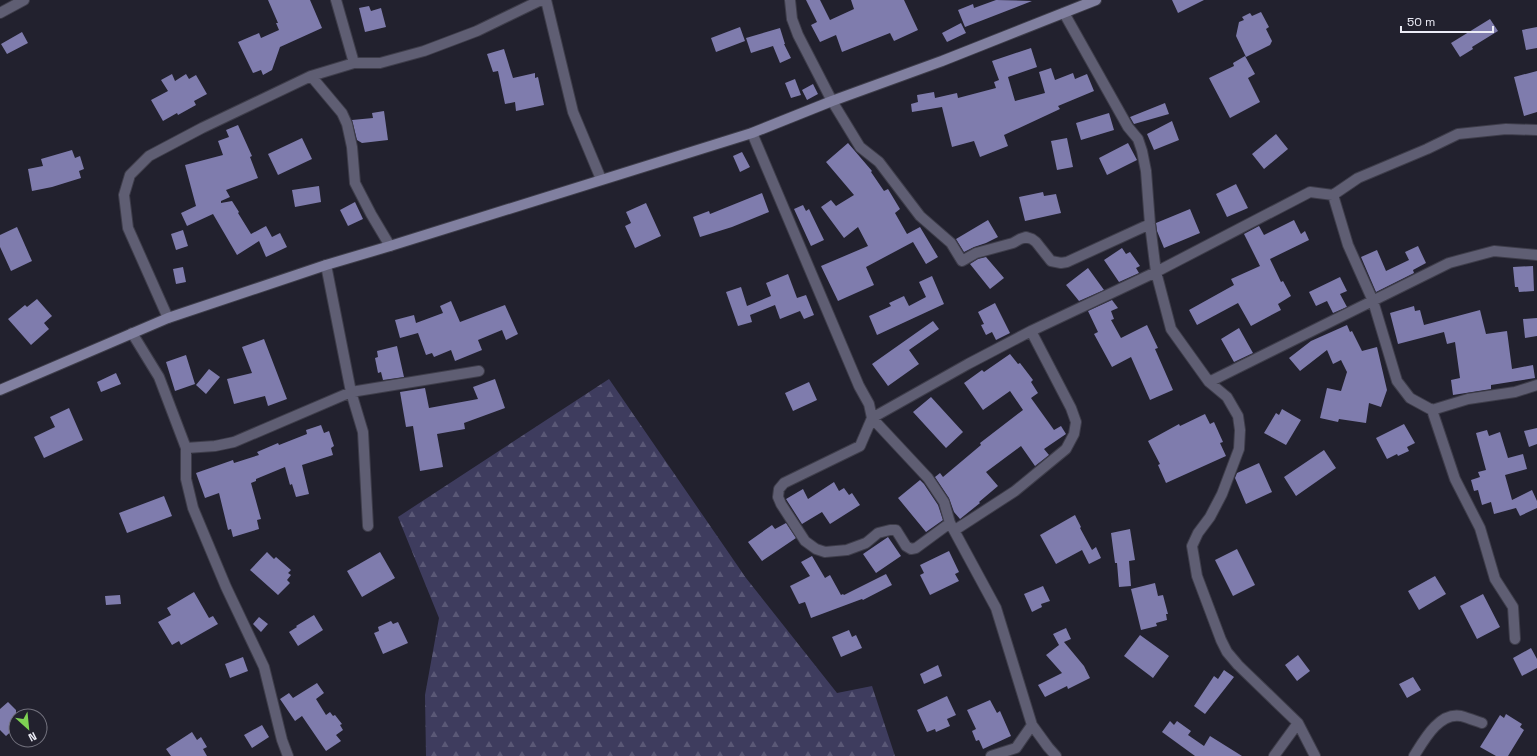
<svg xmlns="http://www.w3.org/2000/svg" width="1537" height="756" viewBox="0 0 1537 756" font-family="'Space Grotesk',sans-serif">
<defs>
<pattern id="forest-firs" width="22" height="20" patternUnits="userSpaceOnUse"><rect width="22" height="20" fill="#3e3c5e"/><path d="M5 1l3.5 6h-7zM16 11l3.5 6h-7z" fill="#5a5876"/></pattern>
</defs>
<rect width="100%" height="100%" fill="#22212e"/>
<path fill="url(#forest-firs)" d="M609,379L746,578L837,693L872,686L895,756H426L425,695L439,618L398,517Z"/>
<path fill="#7f7cad" d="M268,0H310L322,28L280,47L272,70L263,75L261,70L253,73L238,42L259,33L261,38L279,30L276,23H278Z
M806,0H820L830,20L854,9L851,0H904L918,30L894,41L890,33L842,52L836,35L820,42L811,25L817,22Z
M996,0L1032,1L965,27L958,10L973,4L974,8Z
M1172,0H1204L1178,13Z
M369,6L371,11L381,8L386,27L365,32L359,8Z
M1261,12L1269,27L1266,29L1272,41L1270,45L1246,57L1236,36L1239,22L1244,20L1242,17L1250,13L1252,16Z
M1490,19L1498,31L1472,47L1473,49L1460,57L1451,43Z
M961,23L966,33L947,42L942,33Z
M740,27L745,41L716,52L711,38Z
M1537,27V48L1526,50L1522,30Z
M780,28L785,44H784L791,58L780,63L773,46L751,53L746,38Z
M22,32L28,43L7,54L1,44Z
M1031,48L1037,67L1008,77L1015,101L1045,93L1039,72L1051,68L1055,80L1073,73L1075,79L1087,74L1094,91L1058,106L1060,109L1004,135L1008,146L980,157L974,141L952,147L942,107L912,112L911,104L918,102L917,95L934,92L935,98L957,93L958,98L996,88L994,82L999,80L992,61Z
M504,49L513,78L535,73V78L538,77L544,105L516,111L515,102L505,104L498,71L493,72L487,54Z
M1245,56L1255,74L1248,78L1260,102L1230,118L1209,78L1234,66L1233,63Z
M1537,71V112L1524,116L1514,77Z
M172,74L175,81L186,74L189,79L196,75L207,94L194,101L196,105L178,115L177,113L163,121L151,100L168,91L161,80Z
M795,79L801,95L791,98L785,83Z
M813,84L818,94L807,100L802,90Z
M1165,103L1169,114L1134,124L1130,117Z
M384,111L388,140L362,143L357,140L352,120L373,118L372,113Z
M1109,113L1114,130L1081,140L1076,123Z
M1172,121L1179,140L1154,150L1147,134Z
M238,125L252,156L250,157L258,178L226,190L230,197L221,201V203L232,201L239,212L238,213L251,234L266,226L272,237L280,233L287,247L266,257L259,241L237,255L213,214L187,226L181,213L196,206L185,165L223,155L218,141L229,137L226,130Z
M1276,134L1288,149L1264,169L1252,154Z
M302,138L312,159L278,175L268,154Z
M1067,138L1073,167L1057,170L1051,141Z
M848,143L872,171L871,172L884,191L888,189L900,209L895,213L907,234L920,227L938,257L926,264L913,242L866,267L874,285L838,301L821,266L868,246L858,227L844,238L821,207L831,200L836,206L854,195L826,162Z
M1128,143L1137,160L1107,175L1099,158Z
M72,150L75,158L80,156L84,169L79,171L81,178L52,187L32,191L28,169L43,166L41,159Z
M742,152L750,167L740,172L733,156Z
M1236,184L1248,208L1227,217L1216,194Z
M319,186L321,202L295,207L292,190Z
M1043,192L1044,196L1056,194L1061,213L1025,221L1019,197Z
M762,193L769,212L732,227L700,237L693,217L709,211L710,214Z
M355,202L363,219L348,226L340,210Z
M646,203L661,236L635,248L625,226L631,223L626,212Z
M803,205L806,211L809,209L824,240L811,246L794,209Z
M1190,209L1200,233L1164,248L1157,231L1156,223Z
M988,220L998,237L986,243L974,247L964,252L956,239Z
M1294,220L1301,234L1305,231L1309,240L1270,259L1281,282L1283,281L1291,296L1278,304L1281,310L1251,326L1238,303L1197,325L1189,310L1234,285L1231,279L1260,266L1244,234L1259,226L1264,235Z
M17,227L32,261L11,271L0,247V235Z
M183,230L188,246L176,250L171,234Z
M1418,246L1426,263L1413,270L1414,273L1376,292L1361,257L1377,250L1386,271L1409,260L1405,252Z
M1122,248L1126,254L1130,252L1140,266L1136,268L1139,273L1119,282L1104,260Z
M986,257L1004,278L990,289L970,264L978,259Z
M1533,266L1534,291L1519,292L1518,287H1515L1513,267Z
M183,267L186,282L176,284L173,269Z
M1088,268L1104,290L1079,301L1066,285Z
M788,274L797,298L806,295L814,315L804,319L800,311L780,319L775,305L750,315L752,322L738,326L726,292L741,287L747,306L771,296L766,283Z
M932,276L944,304L877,335L869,316L891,306L889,303L904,296L909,306L926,297L919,282Z
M1340,277L1347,291L1340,294L1347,307L1333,313L1327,301L1316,306L1309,292Z
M37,299L52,316L44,323L49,329L31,345L8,319L25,305L27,307Z
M1112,300L1118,308L1111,311L1114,319L1111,320L1121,338L1147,325L1158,348L1155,349L1173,390L1150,400L1131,357L1112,367L1094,334L1098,332L1088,311Z
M451,301L460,322L505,305L518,334L506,340L502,330L478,340L482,350L455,361L451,350L434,357L432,353L426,355L418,333L400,338L395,320L414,315L416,323L443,313L440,306Z
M995,303L1010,333L996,340L992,332L986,335L981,325L984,324L978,312Z
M1414,306L1415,311L1420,310L1424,325L1480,310L1486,334L1507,331L1512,369L1533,365L1535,378L1491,385V389L1453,395L1451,380L1460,378L1455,342L1447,344L1444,332L1398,344L1390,313Z
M1537,318V336L1525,338L1523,319Z
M933,321L939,329L909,350L919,364L888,386L872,364Z
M1347,325L1350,332L1352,331L1362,351L1377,347L1387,390L1381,407L1369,403L1366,423L1339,419L1338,422L1320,418L1327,388L1341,391L1347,372L1341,360L1333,364L1327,350L1300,371L1289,358L1311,341Z
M1239,328L1253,353L1234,362L1221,339Z
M264,339L287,399L268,406L265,396L234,404L227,379L252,373L242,347Z
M397,346L404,377L383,380L381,372L378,373L375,358L378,357L377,351Z
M1010,354L1018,364L1020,363L1033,380L1031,382L1038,393L1031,398L1054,430L1061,426L1066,434L1044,449L1049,455L1035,466L1021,446L986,472L998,486L979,502L980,503L960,519L954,512L949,498L935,477L940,473L943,477L981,445L980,443L1023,410L1010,391L983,410L964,383L982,370L984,372Z
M186,355L195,384L175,391L166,362Z
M209,369L220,377L206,394L196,385Z
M116,373L121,384L101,392L97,382Z
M495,379L505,408L464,423L465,429L437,434L443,467L420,471L413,426L406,427L400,392L425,388L429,408L478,399L473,387Z
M809,382L817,400L793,411L785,393Z
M931,397L963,432L946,448L913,412Z
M69,408L83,440L44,458L34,437L55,427L50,417Z
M1282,409L1301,420L1286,445L1264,433L1276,413L1279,415Z
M1205,414L1210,424L1214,422L1223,442L1220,443L1226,456L1166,483L1158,465L1160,464L1148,441L1179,424L1180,426Z
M1404,424L1415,443L1407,447L1409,451L1398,456L1397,454L1387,459L1376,438Z
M321,425L324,433L329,431L334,446L331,448L333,455L302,465L309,494L296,497L292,484L290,485L285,467L256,479V481L251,483L261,519L257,520L259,529L233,537L231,529L228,530L219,493L205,498L196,473L233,460L234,463L259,455L257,452L278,443L279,445L307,434L306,430Z
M1537,428V444L1529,447L1524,431Z
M1487,430L1489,436L1500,432L1508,458L1523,454L1527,469L1505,475L1512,500L1532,490L1537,501V508L1520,516L1516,508L1494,514L1491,502L1482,505L1478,490L1474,491L1471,480L1480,477L1478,472L1486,470L1476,433Z
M1324,450L1336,468L1296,496L1284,477Z
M1259,463L1272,492L1246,504L1235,478L1237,473Z
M920,480L924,484L938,505L943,520L926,532L898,498Z
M834,482L839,491L844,488L849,495L852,493L860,505L830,524L822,512L802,524L786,499L803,489L808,499Z
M164,496L172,516L127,533L119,513Z
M1075,515L1081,527L1080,528L1092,550L1096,547L1101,558L1089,564L1082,550L1056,564L1040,535Z
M786,523L796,538L762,561L748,542L772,525L775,529Z
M1130,529L1135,560L1129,561L1131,586L1119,587L1117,563H1115L1111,533Z
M888,537L901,556L876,573L863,554Z
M1237,549L1255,585L1233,596L1215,560Z
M949,551L959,572L955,574L959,581L930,595L920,575L924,573L920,565Z
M267,552L274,559L276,557L291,570L288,573L291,575L287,580L290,583L278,595L250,570Z
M380,552L395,578L362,597L347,571Z
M812,556L825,578L830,575L841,595L843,594L844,595L886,574L892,585L863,600L862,599L811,618L805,602L799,604L790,586L810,576L801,562Z
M1435,576L1446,594L1419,610L1408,591Z
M1155,583L1158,596L1163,595L1168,614H1166L1167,620L1156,623L1157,626L1141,630L1131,589Z
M1043,586L1050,601L1041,604L1042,607L1032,612L1024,594Z
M194,592L209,618L213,616L218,624L181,645L179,641L172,645L158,622L171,615L167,608Z
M1483,594L1500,627L1477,639L1460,606Z
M120,595L121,604L106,605L105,596Z
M314,615L323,630L298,646L289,632L297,627L296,626Z
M259,617L268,624L261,632L253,624Z
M391,621L393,624L398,622L408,643L383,654L374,633L379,631L378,627Z
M1066,628L1071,639L1064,642L1084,666L1090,678L1068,689L1067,686L1045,697L1038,685L1062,673L1046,655L1059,645L1053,634Z
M849,630L852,637L856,635L862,648L841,657L832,637Z
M1140,635L1169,656L1153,678L1124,656Z
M1531,648L1537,659V668L1522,676L1513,658Z
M1298,655L1310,671L1297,681L1285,665Z
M243,657L248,671L230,678L225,664Z
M938,665L942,676L924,684L920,674Z
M1224,670L1234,677L1205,714L1194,706L1214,676L1218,679Z
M1413,677L1421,690L1407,698L1399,684Z
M317,683L324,693L316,699L326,715L330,712L333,716L335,715L342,724L340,725L343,730L336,735L341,741L326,751L302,716L295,721L280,699L289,693L293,698Z
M947,696L956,715L947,719L950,726L936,732L935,729L927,732L917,710Z
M990,700L997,713L1000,711L1011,736L983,749L979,740L976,741L972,731L976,729L967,710Z
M8,702L16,710V727L6,736L0,730V709Z
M1506,714L1522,724L1520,727L1524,730L1508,756H1496L1480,747L1500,715L1504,718Z
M1170,721L1174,725L1177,721L1191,731L1188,735L1204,746L1210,736L1242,756H1195L1162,732Z
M262,725L269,737L252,748L244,735Z
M192,732L197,740L201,737L207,747L203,749L207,756H171L166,749Z"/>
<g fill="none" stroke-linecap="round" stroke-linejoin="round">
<defs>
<path id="street" d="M336,0L354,63
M546,0L573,112L601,179
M790,0L792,19L798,35L832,101L860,147L879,162L920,216L951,243L962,261L976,253L1013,243L1020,239L1026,237L1032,239L1036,242L1051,261L1061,263L1067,262L1150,224
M0,13L24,0
M1064,13L1128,127L1138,139L1142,151L1146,171L1150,224L1156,272L1171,329L1209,382L1227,397L1238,416L1240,430L1239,449L1222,494L1210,517L1198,533L1192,546L1197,576L1221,640L1227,652L1238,665L1298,723L1315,756
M311,76L342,113L347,124L352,147L355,183L371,214L390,246
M752,133L859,386L869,404L872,418L928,478L944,502L950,523L996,608L1032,725L1048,747L1056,756
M1333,195L1358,178L1427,149L1458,134L1506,129L1537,130
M326,265L351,392L363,432L368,526
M168,318L128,228L124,195L130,175L149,156L202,128L311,76L354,63H380L424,51L477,31L541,0
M132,333L159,377L186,448V479L193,508L226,587L264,667L282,740L288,756
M1209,382L1449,263L1494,251L1537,255
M1432,410L1468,399L1515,392L1537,385
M186,448L215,446L234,442L351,392L479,371
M950,523L916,548L911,549L906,546L896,530H890L878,533L866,543L847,550L825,552L816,549L805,541L781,504L778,497L779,489L784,483L860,446L872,418L968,364L1031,331L1156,272L1310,192L1333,195L1348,245L1373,301L1397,381L1410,398L1432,410L1455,479L1480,528L1495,579L1513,607L1515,639
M955,530L1015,491L1066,449L1074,434L1076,422L1071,408L1031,331
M991,756L1016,748L1032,725
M1274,756L1298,723
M1414,756C1424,740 1439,712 1461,716C1468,718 1476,721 1482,723"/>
<path id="secondary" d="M0,390L168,318L326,265L390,246L752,133L832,101L942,61L1096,0"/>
</defs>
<use href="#street" stroke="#3e3d4a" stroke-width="12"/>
<use href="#secondary" stroke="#3e3d4a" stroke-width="12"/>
<use href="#street" stroke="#5f5e73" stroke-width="10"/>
<use href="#secondary" stroke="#8180a0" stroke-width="10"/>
</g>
<g transform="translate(28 728) rotate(153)"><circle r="19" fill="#22212e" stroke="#73727e"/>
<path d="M0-3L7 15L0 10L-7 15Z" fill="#7ed153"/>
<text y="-6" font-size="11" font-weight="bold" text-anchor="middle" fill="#ececf6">N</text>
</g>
<path d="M1401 26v6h92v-6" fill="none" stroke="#ececf6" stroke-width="2"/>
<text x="1407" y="26" font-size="12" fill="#ececf6" stroke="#22212e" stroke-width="3" paint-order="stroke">50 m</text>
</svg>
